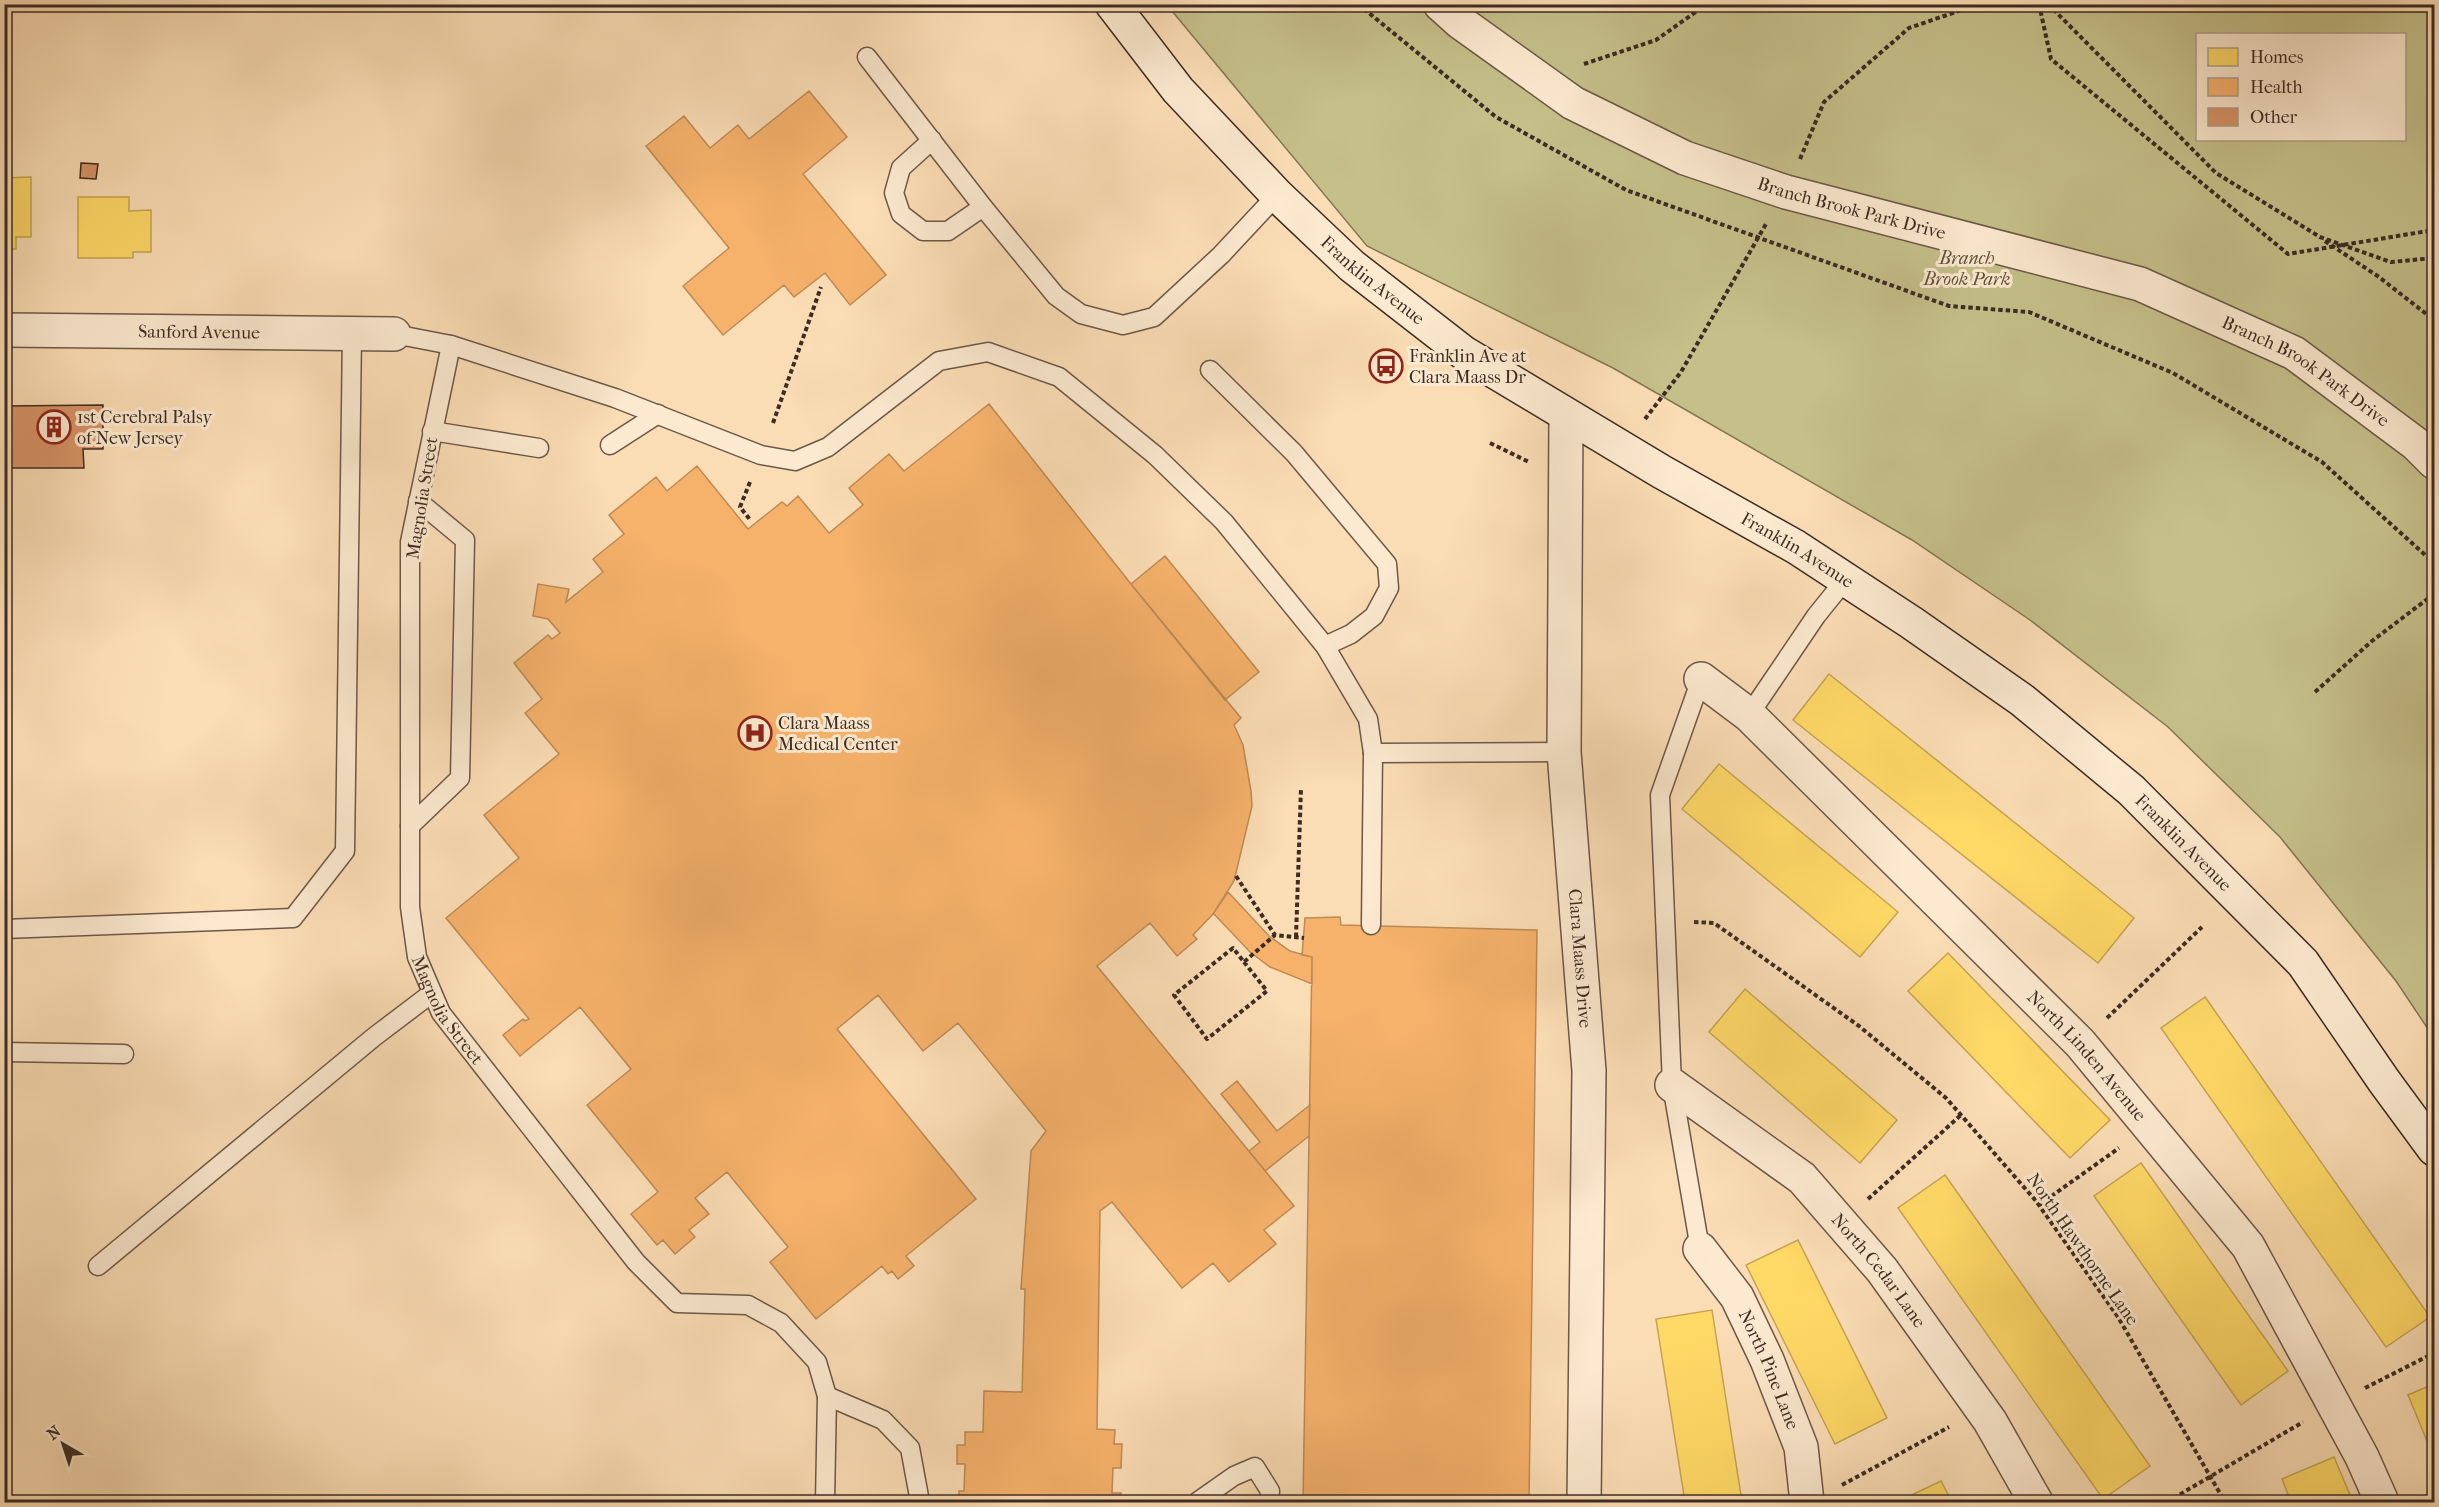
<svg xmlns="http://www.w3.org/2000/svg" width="2439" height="1507" viewBox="0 0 2439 1507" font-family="'IM FELL French Canon',serif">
<rect width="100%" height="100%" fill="#fbddb5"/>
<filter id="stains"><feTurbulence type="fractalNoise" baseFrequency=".00333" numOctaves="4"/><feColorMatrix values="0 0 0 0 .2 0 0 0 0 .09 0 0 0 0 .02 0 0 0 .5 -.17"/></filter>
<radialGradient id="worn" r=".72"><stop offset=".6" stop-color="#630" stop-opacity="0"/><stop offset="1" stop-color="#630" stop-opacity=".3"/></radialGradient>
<path fill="#c5bf89" stroke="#807656" stroke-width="1.5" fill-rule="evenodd" d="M1167,5H2434V1038L2396,981L2280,837L2168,727L2030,620L1912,540L1613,368L1367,246ZM2198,34H2404V140H2198Z"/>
<path fill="#ffd966" stroke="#c4a552" stroke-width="1.5" d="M31,177V237H16V249H4V178Z
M78,197H129V211L151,210V252H133V258H78Z
M1829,674L2134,918L2098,963L1793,720Z
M1719,764L1898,912L1860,957L1682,809Z
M1948,953L2110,1120L2070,1158L1908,991Z
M1745,989L1897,1120L1860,1163L1709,1032Z
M2205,997L2430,1317L2386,1347L2161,1028Z
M2141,1163L2288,1371L2241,1405L2094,1196Z
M1945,1175L2150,1466L2103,1499L1898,1208Z
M1798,1240L1887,1418L1835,1444L1746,1265Z
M1712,1310L1742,1502H1685L1656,1319Z
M2434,1384V1458L2408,1395Z
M2334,1457L2353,1502H2291L2282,1479Z
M1941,1481L1952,1502H1897Z"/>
<path fill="#f6b26b" stroke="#be8a55" stroke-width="1.5" d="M809,91L847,137L803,174L886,275L850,305L825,273L794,297L784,285L723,335L683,286L729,248L646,146L684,116L710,148L738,125L749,139Z
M989,404L1131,584L1241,718L1234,725L1243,745L1251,791L1252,806L1234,881L1213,914L1193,935L1197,939L1177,956L1150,923L1097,966L1294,1206L1264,1230L1276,1244L1229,1282L1213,1263L1182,1288L1112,1202L1100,1211L1097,1429L1115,1430L1114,1444H1122L1121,1468H1113L1112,1493H1121V1502H959V1491H964L965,1464H957V1445H965V1432H983L984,1391L1022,1392L1025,1289H1021L1031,1151L1046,1131L958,1023L923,1051L878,995L837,1029L976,1199L906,1256L914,1266L898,1279L892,1271L888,1274L882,1266L816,1319L770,1262L788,1247L727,1172L695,1198L709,1214L689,1230L695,1237L675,1254L663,1240L657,1245L631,1214L658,1192L587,1105L631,1069L580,1007L520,1056L503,1035L523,1019L525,1021L529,1019L446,918L519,858L484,815L559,754L525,713L542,699L514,663L548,635L552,639L560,633L548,619L533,616L538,584L569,589L566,602L603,572L593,559L624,534L609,515L656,477L667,491L697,466L748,529L782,502L787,506L798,496L829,533L863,505L849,488L889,454L904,471Z
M1165,556L1259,672L1225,700L1131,584Z
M1228,892L1269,936L1290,951L1312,957V984L1270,967L1250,952L1215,915L1213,914Z
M1340,917L1341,925L1537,930L1529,1502H1303L1312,957L1302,955L1305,918Z
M1237,1081L1277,1131L1310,1105L1309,1136L1265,1171L1249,1151L1260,1142L1221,1094Z"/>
<path fill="#d79366" stroke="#3c2c23" stroke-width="1.5" d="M81,163L98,164L96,179L80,178Z
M103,405V449H83L84,468H4V406Z"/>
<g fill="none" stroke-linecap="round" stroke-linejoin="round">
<defs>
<g id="service">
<path d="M867,57L983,207L1056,296L1081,314L1123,325L1154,317L1221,255L1277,195"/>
<path d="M932,140L901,168L894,193L901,214L923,231H948L983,207"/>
<path d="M394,334L451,345L615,398L761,455L795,461L828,447L939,361L988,352L1059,377L1155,455L1224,522L1325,646L1368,719L1373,753L1564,752"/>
<path id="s1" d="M451,345L410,542V907L417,957L441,1013L636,1262L677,1303L748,1305L781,1323L817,1362L827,1396L825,1502"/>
<path d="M1210,370L1294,453L1387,564L1389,588L1374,616L1351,634L1325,646"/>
<path d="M432,431L539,448"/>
<path d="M610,445L658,414"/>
<path d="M1749,715L1816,616L1845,580"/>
<path d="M410,826L460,778L465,540L418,501"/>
<path d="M1371,925L1373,753"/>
<path d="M4,929L293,918L345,851L352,333"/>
<path d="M4,1052L124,1054"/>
<path d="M1700,1249L1672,1085L1660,795L1701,679"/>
<path d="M98,1266L374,1037L432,993"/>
<path d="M827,1396L883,1420L910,1448L920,1502"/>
<path d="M1197,1502L1234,1476L1255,1467L1270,1491L1269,1502"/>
</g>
<g id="minor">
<path id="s2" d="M1440,4L1460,22L1573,103L1685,158L1786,192L2140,284L2294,353L2416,444L2434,462"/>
<path id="s3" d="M4,330L394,334"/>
<path id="s4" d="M1566,416L1564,752L1589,1071L1584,1502"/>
<path id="s5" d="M1701,679L1749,715L2080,1043L2248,1246L2362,1457L2382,1502"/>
<path id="s6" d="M1672,1085L1802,1178L1882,1270L1990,1421L2036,1502"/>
<path id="s7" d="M1700,1249L1737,1297L1767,1360L1801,1447L1807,1502"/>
</g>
<g id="secondary">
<path id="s8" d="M1112,4L1178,90L1277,195L1352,266L1464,353L1662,472L1796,547L1912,623L2022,700L2131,790L2303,963L2384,1081L2434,1149"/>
</g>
</defs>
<use href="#service" stroke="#6c5848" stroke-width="21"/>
<use href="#minor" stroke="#6c5848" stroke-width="36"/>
<use href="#secondary" stroke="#3c2c23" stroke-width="36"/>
<path stroke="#3c2c23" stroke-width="4" stroke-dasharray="4.5 3" stroke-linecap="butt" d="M1358,4L1496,117L1626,190L1949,306L2029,312L2173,373L2322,462L2434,563
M2039,4L2051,59L2288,254L2434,230
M2048,4L2216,173L2320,237L2391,262L2434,258
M1584,64L1656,40L1707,4
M1800,159L1824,102L1909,28L1979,4
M2325,241L2379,277L2434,320
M1645,419L1681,372L1766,224
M773,423L821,287
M1490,443L1529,462
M750,482L740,507L751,521
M2315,692L2372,641L2434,594
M1236,876L1275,935L1304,938
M1694,922L1714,923L1859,1026L1946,1098L1961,1115L2036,1201L2118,1317L2225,1502
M1296,937L1301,788
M1244,962L1267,991L1207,1039L1174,995L1233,948L1244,962L1275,935
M2107,1018L2202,927
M1868,1199L1961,1115
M2039,1205L2119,1148
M2365,1388L2434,1353
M1842,1485L1949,1427
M2167,1502L2303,1422"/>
<use href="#service" stroke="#fce9cf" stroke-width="18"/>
<use href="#minor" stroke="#fce9cf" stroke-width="33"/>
<use href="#secondary" stroke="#fce9cf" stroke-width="33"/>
</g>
<defs>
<symbol id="bus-ring" viewBox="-11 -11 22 22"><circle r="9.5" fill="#fce9cf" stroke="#8f2418" stroke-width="1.5"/><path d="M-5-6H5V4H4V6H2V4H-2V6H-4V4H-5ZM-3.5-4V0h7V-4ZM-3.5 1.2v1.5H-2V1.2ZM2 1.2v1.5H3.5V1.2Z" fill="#8f2418"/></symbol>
<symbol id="building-ring" viewBox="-11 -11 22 22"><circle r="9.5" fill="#fce9cf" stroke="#8f2418" stroke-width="1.5"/><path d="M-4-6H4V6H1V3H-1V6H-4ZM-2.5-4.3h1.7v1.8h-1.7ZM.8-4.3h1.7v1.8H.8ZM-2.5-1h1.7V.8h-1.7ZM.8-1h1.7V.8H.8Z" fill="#8f2418"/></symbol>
<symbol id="hospital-ring" viewBox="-11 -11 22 22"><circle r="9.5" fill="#fce9cf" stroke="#8f2418" stroke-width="1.5"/><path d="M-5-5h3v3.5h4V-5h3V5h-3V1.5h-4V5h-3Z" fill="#8f2418"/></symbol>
</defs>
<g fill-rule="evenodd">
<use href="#bus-ring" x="1367" y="347" width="38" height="38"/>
<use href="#building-ring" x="35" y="408" width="38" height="38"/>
<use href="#hospital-ring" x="736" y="714" width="38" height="38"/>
</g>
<g text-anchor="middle" stroke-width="6" stroke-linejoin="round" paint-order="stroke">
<g font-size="18" fill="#3c2c23" stroke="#fce9cf">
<text dy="6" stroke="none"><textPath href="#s2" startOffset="465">Branch Brook Park Drive</textPath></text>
<text dy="6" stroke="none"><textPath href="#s8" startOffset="381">Franklin Avenue</textPath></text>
<text dy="6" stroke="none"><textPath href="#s3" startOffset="195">Sanford Avenue</textPath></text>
<text dy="6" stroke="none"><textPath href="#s2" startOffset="951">Branch Brook Park Drive</textPath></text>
<text transform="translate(422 498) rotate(-81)" y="6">Magnolia Street</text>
<text dy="6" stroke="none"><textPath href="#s8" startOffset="885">Franklin Avenue</textPath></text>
<text dy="6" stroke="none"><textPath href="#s8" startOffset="1371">Franklin Avenue</textPath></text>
<text dy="6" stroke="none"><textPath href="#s4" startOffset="543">Clara Maass Drive</textPath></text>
<text dy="6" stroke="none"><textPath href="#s1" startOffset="678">Magnolia Street</textPath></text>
<text dy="6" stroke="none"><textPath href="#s5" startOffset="540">North Linden Avenue</textPath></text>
<text transform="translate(2083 1249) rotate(55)" y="6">North Hawthorne Lane</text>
<text dy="6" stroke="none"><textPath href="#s6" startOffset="280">North Cedar Lane</textPath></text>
<text dy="6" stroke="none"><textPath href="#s7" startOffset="140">North Pine Lane</textPath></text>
</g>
<g font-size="18" font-style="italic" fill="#5e513c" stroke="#fce9cf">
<text x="1967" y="264">Branch<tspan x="1967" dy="21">Brook Park</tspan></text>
</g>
<g font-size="18" fill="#3c2c23" stroke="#fce9cf" text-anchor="start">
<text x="1409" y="362">Franklin Ave at<tspan x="1409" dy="21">Clara Maass Dr</tspan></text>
<text x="77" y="423">1st Cerebral Palsy<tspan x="77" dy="21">of New Jersey</tspan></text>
<text x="778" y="729">Clara Maass<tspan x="778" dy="21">Medical Center</tspan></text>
</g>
</g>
<rect width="2439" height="1507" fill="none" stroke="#fbddb5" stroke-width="24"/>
<rect x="6" y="6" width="2427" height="1495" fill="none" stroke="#3c2c23" stroke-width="3"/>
<rect x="12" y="12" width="2415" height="1483" fill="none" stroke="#3c2c23" stroke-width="1.5"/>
<rect x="2196" y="33" width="210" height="108" fill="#fce9cf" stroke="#af9d8a" stroke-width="1.5"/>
<rect x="2208" y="48" width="30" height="18" fill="#ffd966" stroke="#af9d8a" stroke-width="1.5"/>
<text x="2250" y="63" font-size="18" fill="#3c2c23">Homes</text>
<rect x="2208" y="78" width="30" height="18" fill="#f6b26b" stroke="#af9d8a" stroke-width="1.5"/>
<text x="2250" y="93" font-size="18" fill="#3c2c23">Health</text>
<rect x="2208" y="108" width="30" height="18" fill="#d79366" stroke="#af9d8a" stroke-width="1.5"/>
<text x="2250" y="123" font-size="18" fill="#3c2c23">Other</text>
<g transform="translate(63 1444) rotate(321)" stroke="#fce9cf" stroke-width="4.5" paint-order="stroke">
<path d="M0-4.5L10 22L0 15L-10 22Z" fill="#3c2c23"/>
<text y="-9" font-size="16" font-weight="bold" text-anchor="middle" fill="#3c2c23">N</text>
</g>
<rect width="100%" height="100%" filter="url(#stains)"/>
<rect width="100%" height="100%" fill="url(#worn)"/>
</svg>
